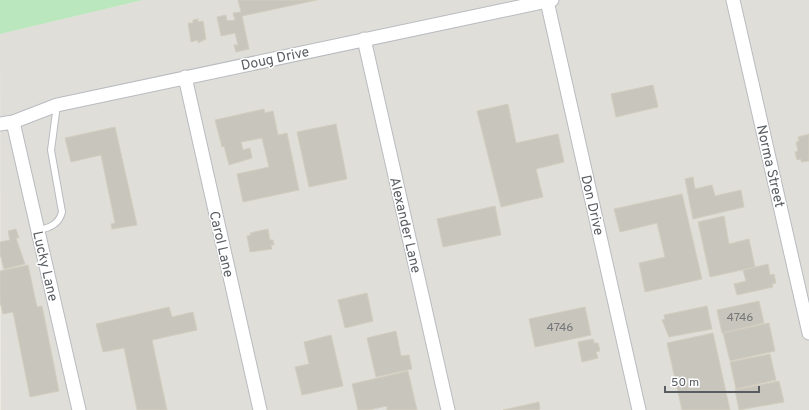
<svg xmlns="http://www.w3.org/2000/svg" width="809" height="410" viewBox="0 0 809 410" font-family="Overpass,sans-serif">
<rect width="100%" height="100%" fill="#edebe0"/>
<path fill="#e0ded8" d="M143,0H809V410H1L0,34Z"/>
<path fill="#bae7bd" d="M0,0H143L0,34Z"/>
<path fill="#c8c5bd" stroke="#d2cdbe" d="M238,0H317L242,16L249,49L236,52L234,45H238L235,33L221,36L217,17L226,15L227,21L235,20L233,13L241,12Z
M198,19V22L203,21L206,39L198,43V40L191,42L188,23H193V20Z
M653,85L658,107L616,117L611,94Z
M508,104L516,143L558,134L564,162L536,169L543,197L501,207L477,111Z
M264,109L265,113L273,111L278,135L287,133L299,190L243,202L237,174L269,167L262,138L241,142L243,150L250,148L252,158L229,165L224,146L222,147L215,120Z
M336,124L347,179L309,187L297,132Z
M115,127L137,225L112,229L111,224L115,223L101,155L71,162L65,138Z
M809,134V161L801,162V159L797,160L795,152L798,151L796,142L799,141L798,137Z
M693,177L695,189L712,185L715,196L741,190L744,207L693,219L685,179Z
M682,194L702,279L645,292L639,263L665,257L657,223L620,232L614,209Z
M495,206L501,235L443,247L437,219Z
M724,216L729,244L749,239L755,267L710,277L698,222Z
M16,229L19,238H16L25,264L4,269L0,254V242L10,240L8,231Z
M268,229L270,240H273L274,245H271L272,249L250,252L247,236L251,235L250,233Z
M768,264L770,275L774,274L776,283L772,284L773,287L737,295L734,284L746,281L743,270Z
M28,265L37,307L42,306L59,391L30,397L13,312L3,314L0,302V271Z
M367,293L373,321L345,328L338,300Z
M759,301L764,323L722,333L717,310Z
M707,306L712,329L669,337L662,320L665,319L664,315Z
M169,307L172,317L193,312L197,330L152,340L167,410H137L124,348L103,352L96,324Z
M585,307L591,335L535,347L529,319Z
M769,323L775,351L730,361L723,333Z
M396,331L401,356L409,355L412,369L376,377L367,338Z
M713,333L730,410H682L667,343Z
M331,335L343,386L302,395L295,367L309,364L304,342Z
M593,339L594,343H598L600,351L596,352L598,358L582,362L578,342Z
M770,354L776,380L736,389L730,362Z
M408,371L417,410H387V406L369,410H358L352,384Z
M779,381L784,402L739,410L735,390Z
M539,402L540,409L538,410H503Z"/>
<g fill="none" stroke-linecap="round" stroke-linejoin="round">
<defs>
<path id="service" d="M38,230C50,228 59,224 62,212L51,150L57,105"/>
<path id="minor" d="M733,0L809,333
M547,1L639,410
M364,39L448,410
M185,77L260,410
M13,122L79,410
M0,124L13,122L57,105L552,0"/>
</defs>
<use href="#service" stroke="#b8bbc0" stroke-width="8"/>
<use href="#minor" stroke="#b8bbc0" stroke-width="15"/>
<use href="#service" stroke="#fff" stroke-width="6"/>
<use href="#minor" stroke="#fff" stroke-width="13"/>
</g>
<g text-anchor="middle" stroke-width="3" stroke-linejoin="round" paint-order="stroke">
<g font-size="12" fill="#757779">
<text x="740" y="321">4746</text>
<text x="560" y="331">4746</text>
</g>
<g font-size="14" fill="#595d62" stroke="#fff">
<text transform="translate(275 58) rotate(-12)" y="5">Doug Drive</text>
<text transform="translate(771 166) rotate(77)" y="5">Norma Street</text>
<text transform="translate(593 205) rotate(77)" y="5">Don Drive</text>
<text transform="translate(406 225) rotate(77)" y="5">Alexander Lane</text>
<text transform="translate(222 244) rotate(77)" y="5">Carol Lane</text>
<text transform="translate(46 266) rotate(77)" y="5">Lucky Lane</text>
</g>
</g>
<path d="M665 386v6h94v-6" fill="none" stroke="#595d62" stroke-width="2"/>
<text x="671" y="386" font-size="12" fill="#595d62" stroke="#ffffff" stroke-width="3" paint-order="stroke">50 m</text>
</svg>
